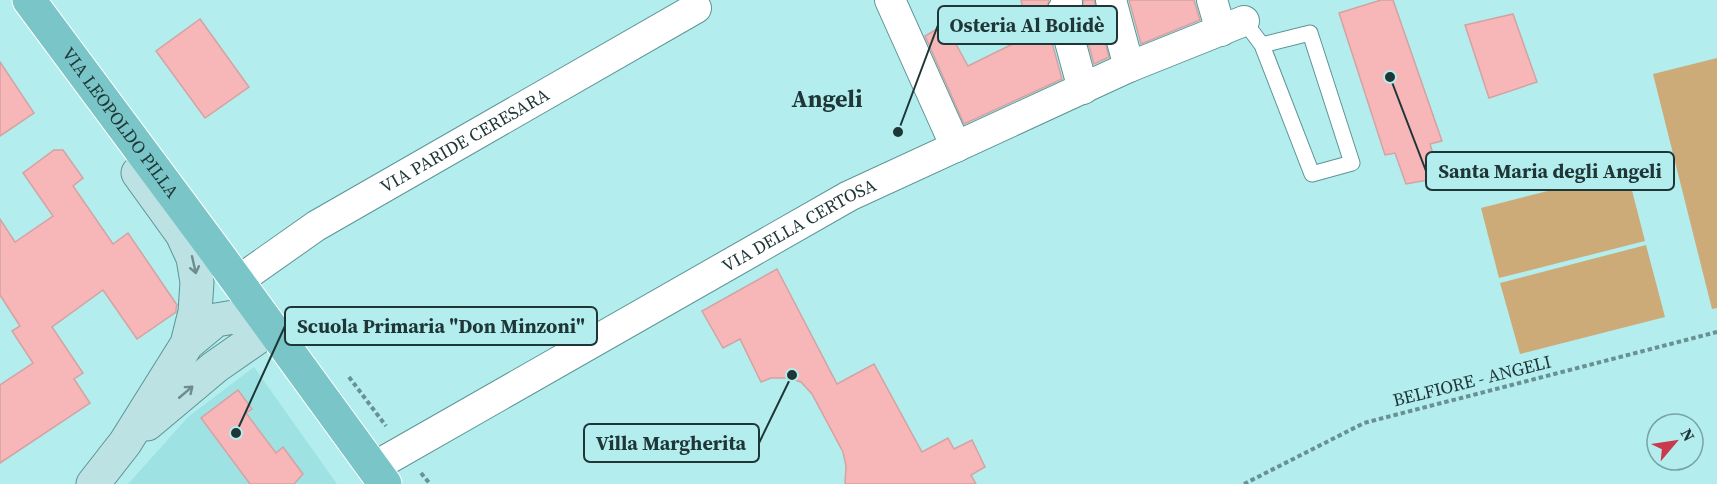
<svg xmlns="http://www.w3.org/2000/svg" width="1717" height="484" viewBox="0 0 1717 484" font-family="'Source Serif 4',serif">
<rect width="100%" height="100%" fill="#b4edee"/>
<path fill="#9fe2e4" d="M254,367L337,484H128L188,417Z"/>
<path fill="#ccab79" d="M1717,58V308L1712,309L1653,74Z
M1627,171L1645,241L1499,278L1481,208Z
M1646,245L1665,317L1520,354L1500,283Z"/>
<path fill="#f7b6b7" stroke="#d3a3a3" stroke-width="1.5" d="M1021,0H1049L1045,17L1062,79L964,124L925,36L945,24L968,66L1029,36Z
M1084,0H1094L1109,57L1094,64L1080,14Z
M1129,0H1194L1200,20L1141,44Z
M1381,0H1393L1442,141L1430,144L1440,178L1406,184L1395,153L1385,155L1339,13Z
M1513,14L1537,82L1489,98L1465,25Z
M200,19L249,87L205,118L156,51Z
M0,62L34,113L0,136Z
M54,150H63L83,178L73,186L113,244L128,233L177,305L176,309V312L137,339L103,290L52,327L83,373L74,379L90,403L0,463V385L33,363L12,331L20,326L0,295V219L15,242L53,216L23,173Z
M777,269L837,384L874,364L922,452L948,438L954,449L972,440L985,467L971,475L976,484H845L846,466L843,452L812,394L801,382L788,378H771L761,382L740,339L723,348L702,311Z
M238,390L252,409L246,413L276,453L283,447L303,474L294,484H250L201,418Z"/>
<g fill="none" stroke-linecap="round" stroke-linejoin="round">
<defs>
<path id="service" d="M1244,21L1262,45L1310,33L1352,163L1312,174L1262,45"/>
<g id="minor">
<path d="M890,0L956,147"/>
<path d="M1066,0L1067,3L1062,12L1083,89"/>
<path d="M1111,0L1129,67"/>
<path d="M1212,0L1221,31"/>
<path id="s1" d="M238,281L316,226L696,8"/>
<path id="s2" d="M374,467L849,196L1129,67L1244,21"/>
</g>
<path id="secondary" d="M187,344L216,320L234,317L271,328
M147,424L215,367L271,328
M93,484L125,443L187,344L195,312L197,282L193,258L182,234L138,173"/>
<g id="primary">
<path id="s3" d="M29,0L211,245L385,484"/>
</g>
</defs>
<use href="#service" stroke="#5d9495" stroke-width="17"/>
<use href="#minor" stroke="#5d9495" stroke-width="32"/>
<use href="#secondary" stroke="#5d9495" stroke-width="35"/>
<use href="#primary" stroke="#fff" stroke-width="35"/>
<path stroke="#699192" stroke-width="4" stroke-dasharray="4.5 3" stroke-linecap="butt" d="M349,377L386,426
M421,473L430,484
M1244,484L1364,423L1717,332"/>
<use href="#service" stroke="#fff" stroke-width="15"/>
<use href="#minor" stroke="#fff" stroke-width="30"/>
<use href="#secondary" stroke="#bce2e3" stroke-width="33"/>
<use href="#primary" stroke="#79c5c7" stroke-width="33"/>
</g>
<defs><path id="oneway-shaft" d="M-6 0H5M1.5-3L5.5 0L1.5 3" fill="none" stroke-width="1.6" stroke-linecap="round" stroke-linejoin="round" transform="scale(1.5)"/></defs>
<g stroke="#6e8c8d">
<use href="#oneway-shaft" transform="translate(194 265) rotate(77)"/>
<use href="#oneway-shaft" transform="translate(186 392) rotate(-40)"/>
</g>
<g text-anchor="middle" stroke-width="4.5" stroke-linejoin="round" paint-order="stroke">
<g font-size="18" fill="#1f3637" stroke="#b4edee">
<text dy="6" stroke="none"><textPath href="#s3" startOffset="153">VIA LEOPOLDO PILLA</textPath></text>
<text dy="6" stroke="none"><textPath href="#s1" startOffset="267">VIA PARIDE CERESARA</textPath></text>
<text dy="6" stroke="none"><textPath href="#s2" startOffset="489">VIA DELLA CERTOSA</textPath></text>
<text transform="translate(1472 381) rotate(-14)" y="6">BELFIORE - ANGELI</text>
</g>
<g font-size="24" font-weight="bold" fill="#1f3637" stroke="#b4edee">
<text x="827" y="107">Angeli</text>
</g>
</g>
<path fill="none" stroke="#1f3637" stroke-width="2" d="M898 132L938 25M1390 77L1426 171M236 433L285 326M792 375L759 443"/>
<g fill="#1f3637" stroke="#b4edee" stroke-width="2">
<circle cx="898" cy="132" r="6"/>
<circle cx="1390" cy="77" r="6"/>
<circle cx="236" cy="433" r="6"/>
<circle cx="792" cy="375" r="6"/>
</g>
<g fill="#b4edee" stroke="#1f3637" stroke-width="2">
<rect x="938" y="6" width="179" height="38" rx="6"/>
<rect x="1426" y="152" width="248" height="38" rx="6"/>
<rect x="285" y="307" width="312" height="38" rx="6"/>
<rect x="584" y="424" width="175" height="38" rx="6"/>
</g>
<g font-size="20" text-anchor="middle" font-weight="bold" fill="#1f3637">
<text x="1027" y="32">Osteria Al Bolidè</text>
<text x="1550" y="178">Santa Maria degli Angeli</text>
<text x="441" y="333">Scuola Primaria "Don Minzoni"</text>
<text x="671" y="450">Villa Margherita</text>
</g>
<g transform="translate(1675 442) rotate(61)"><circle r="28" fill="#b4edee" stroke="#78a4a5" stroke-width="1.5"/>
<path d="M0-4.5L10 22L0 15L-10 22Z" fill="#ca3a4d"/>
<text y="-9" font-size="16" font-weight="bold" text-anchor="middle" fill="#1f3637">N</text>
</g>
</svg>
